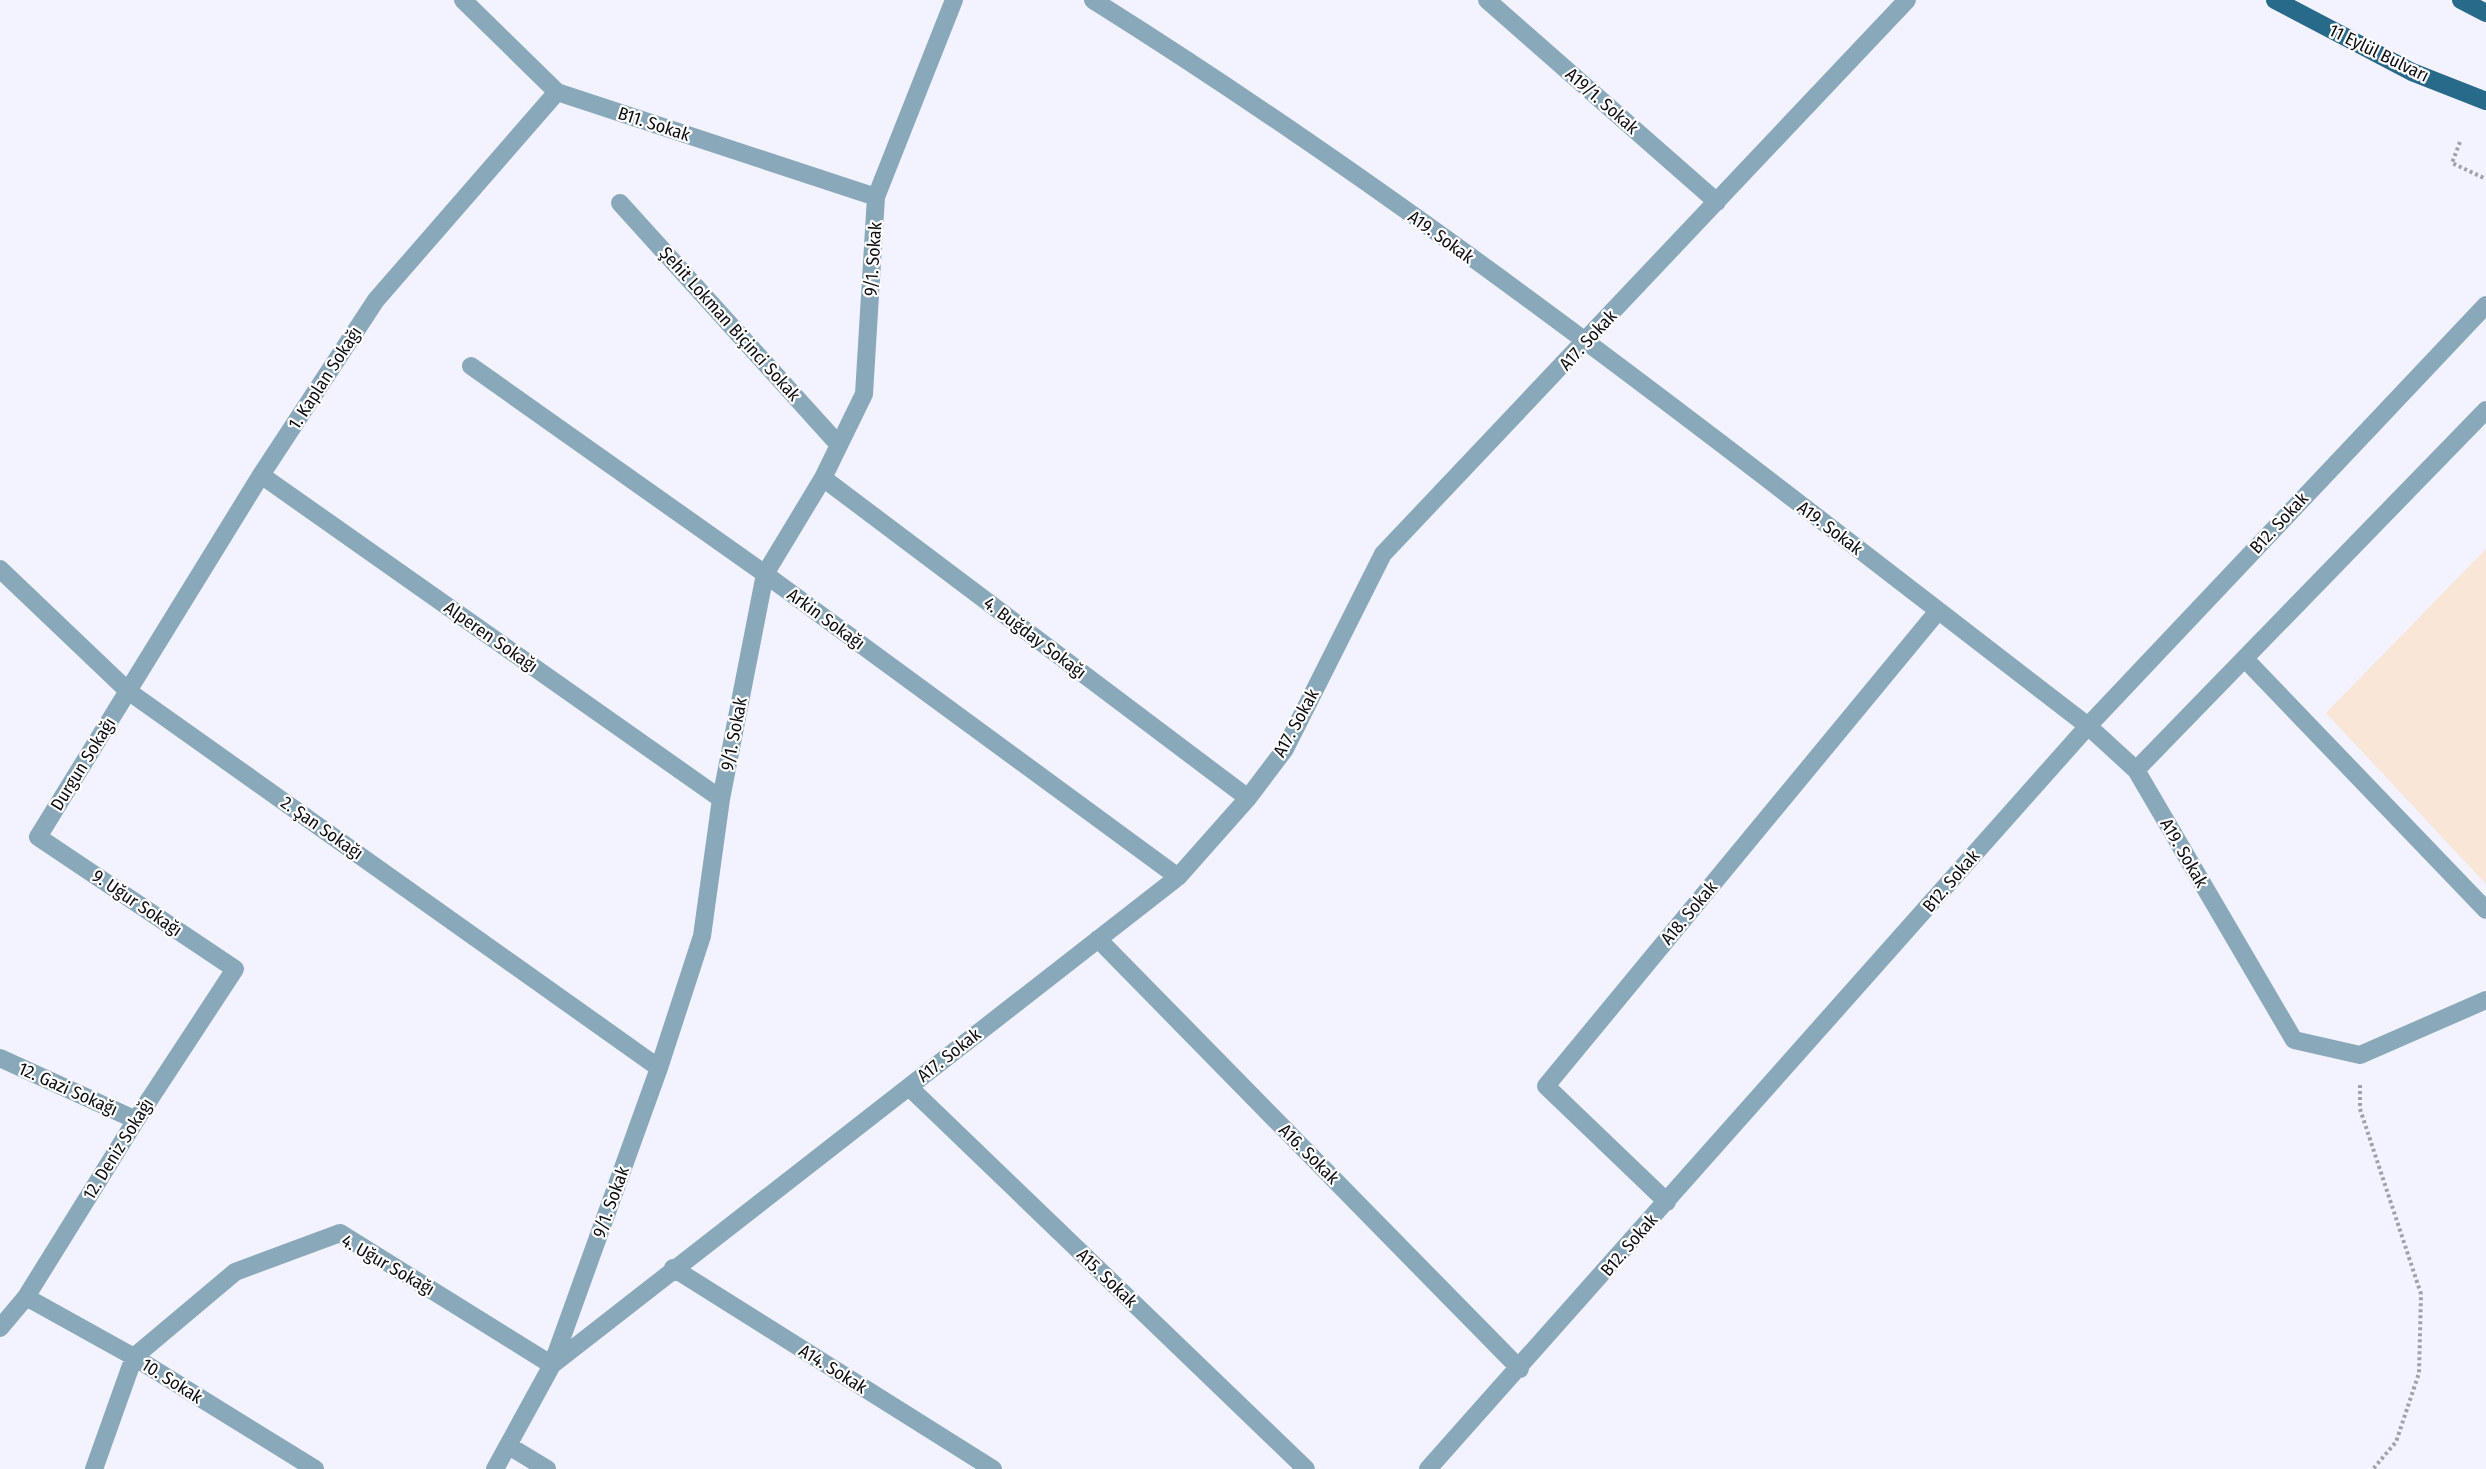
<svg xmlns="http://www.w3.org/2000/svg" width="2486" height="1469" viewBox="0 0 2486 1469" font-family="'Fira Sans Condensed',sans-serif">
<rect width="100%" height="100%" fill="#f3f2ff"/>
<path fill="#f9e6d6" d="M2486,549V884L2326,713Z"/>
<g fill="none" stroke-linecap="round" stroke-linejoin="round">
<path stroke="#a1a1aa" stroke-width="4" stroke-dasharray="3 3" stroke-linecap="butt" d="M2460,142L2452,163L2486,179
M2360,1085V1109L2421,1294L2419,1373L2396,1442L2373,1469"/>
<path stroke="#89a9ba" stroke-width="18" d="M463,0L557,92L876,197
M1093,0C1441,218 1762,476 2088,726L2136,770L2294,1040L2360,1055L2486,1000
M1487,0L1717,202
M620,203L839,445
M471,366L765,574L1178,877
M261,475L721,799
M823,478L1248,798
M0,569L128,691L659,1068
M2245,659L2486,910
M2136,770L2486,410
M1098,939L1520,1369
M0,1058L136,1120
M909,1087L1306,1469
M1667,1202L1546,1086L1938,611
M673,1268L993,1469
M26,1297L134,1357L315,1469
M0,1328L26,1297L136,1120L235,969L38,837L261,475L376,300L557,92
M509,1446L547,1469
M94,1469L134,1357L235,1272L340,1233L552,1365L1178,877L1248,798L1285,749L1383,554L1907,0
M495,1469L552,1365L659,1068L702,936L721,799L765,574L823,478L864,394L876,197L954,0
M1428,1469L2088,726L2486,305"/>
<path stroke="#286a89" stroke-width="18" d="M2275,0L2412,72L2486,101
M2461,0L2486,13"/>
</g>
<g text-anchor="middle" stroke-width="4.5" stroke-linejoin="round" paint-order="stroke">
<g font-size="18" fill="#0f0f13" stroke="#fff">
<text transform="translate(2379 53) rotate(26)" y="6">11 Eylül Bulvarı</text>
<text transform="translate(1602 101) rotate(41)" y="6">A19/1. Sokak</text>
<text transform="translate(654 124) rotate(18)" y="6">B11. Sokak</text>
<text transform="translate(1441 237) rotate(36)" y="6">A19. Sokak</text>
<text transform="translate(873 259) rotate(-86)" y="6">9/1. Sokak</text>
<text transform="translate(730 324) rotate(48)" y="6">Şehit Lokman Biçinci Sokak</text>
<text transform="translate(1588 340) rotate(-47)" y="6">A17. Sokak</text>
<text transform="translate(325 378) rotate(-57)" y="6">1. Kaplan Sokağı</text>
<text transform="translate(2279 523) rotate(-47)" y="6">B12. Sokak</text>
<text transform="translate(1830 528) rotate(37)" y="6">A19. Sokak</text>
<text transform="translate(826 619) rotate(36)" y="6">Arkin Sokağı</text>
<text transform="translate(491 637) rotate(35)" y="6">Alperen Sokağı</text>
<text transform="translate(1035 638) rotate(37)" y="6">4. Buğday Sokağı</text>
<text transform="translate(1296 723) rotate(-61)" y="6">A17. Sokak</text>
<text transform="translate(734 734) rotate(-79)" y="6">9/1. Sokak</text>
<text transform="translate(83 764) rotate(-58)" y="6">Durgun Sokağı</text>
<text transform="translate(322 828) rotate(35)" y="6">2. Şan Sokağı</text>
<text transform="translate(2184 853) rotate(60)" y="6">A19. Sokak</text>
<text transform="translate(1951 881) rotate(-49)" y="6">B12. Sokak</text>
<text transform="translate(137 903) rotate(34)" y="6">9. Uğur Sokağı</text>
<text transform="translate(1689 913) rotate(-50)" y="6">A18. Sokak</text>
<text transform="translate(949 1055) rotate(-38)" y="6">A17. Sokak</text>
<text transform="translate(68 1089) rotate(24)" y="6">12. Gazi Sokağı</text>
<text transform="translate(118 1149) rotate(-58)" y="6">12. Deniz Sokağı</text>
<text transform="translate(1309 1154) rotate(45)" y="6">A16. Sokak</text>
<text transform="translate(611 1202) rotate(-70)" y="6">9/1. Sokak</text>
<text transform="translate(1629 1245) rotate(-49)" y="6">B12. Sokak</text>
<text transform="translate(388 1265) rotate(30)" y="6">4. Uğur Sokağı</text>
<text transform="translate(1107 1278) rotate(44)" y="6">A15. Sokak</text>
<text transform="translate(833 1369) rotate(32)" y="6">A14. Sokak</text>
<text transform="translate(172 1381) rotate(32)" y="6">10. Sokak</text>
</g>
</g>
</svg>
